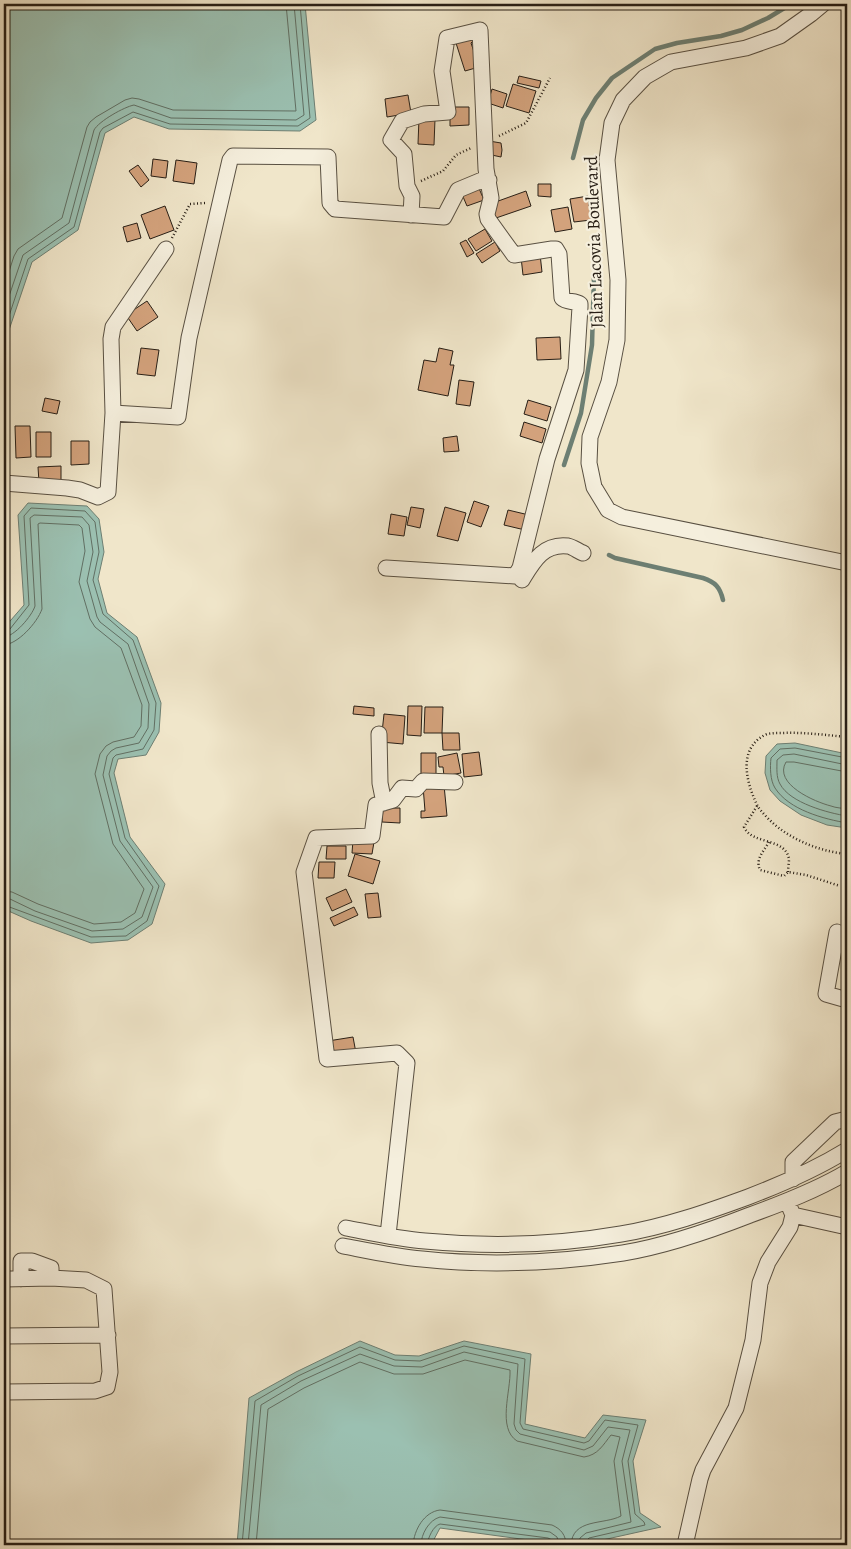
<svg xmlns="http://www.w3.org/2000/svg" width="851" height="1549" viewBox="0 0 851 1549" font-family="Alegreya,serif">
<rect width="100%" height="100%" fill="#f0e6ca"/>
<filter id="stains"><feTurbulence type="fractalNoise" baseFrequency=".004" numOctaves="4"/><feColorMatrix values="0 0 0 0 .2 0 0 0 0 .09 0 0 0 0 .02 0 0 0 .5 -.17"/></filter>
<radialGradient id="worn" r=".72"><stop offset=".6" stop-color="#630" stop-opacity="0"/><stop offset="1" stop-color="#630" stop-opacity=".3"/></radialGradient>
<path fill="#9bc0b1" stroke="#6d7f73" d="M4,4H305L316,120L300,131L169,129L134,117L105,133L78,230L32,262L8,333L4,338Z
M28,503L87,506L99,519L104,552L98,579L107,613L137,637L161,703L159,732L146,755L118,759L114,773L130,837L165,884L152,924L128,940L91,943L31,921L4,909V897L6,895L4,888V628L24,605L18,515Z
M795,743L847,754V828L827,825L801,815L780,801L770,790L765,773L766,756L777,744Z
M360,1341L395,1355L419,1356L464,1341L531,1354L525,1424L585,1438L603,1415L646,1420L633,1461L640,1513L661,1527L580,1545H565L440,1528L431,1545H237L249,1398L296,1372Z"/>
<g fill="none" stroke-linecap="round" stroke-linejoin="round">
<path stroke="#616f63" stroke-width="1" d="M4,287L14,256L18,249L62,218L87,127L90,122L96,117L125,100L132,98L139,99L173,110L296,111L286,4
M4,311L23,255L69,223L94,130C99,121 124,107 134,105L171,118L296,120L304,115L294,4
M4,331L28,259L74,227L100,132L103,128L133,112L170,124L298,126L310,118L300,4
M4,631L10,629L29,605L24,516L31,508L85,511L95,522L99,552L93,580L103,614L133,640L156,703L154,730L143,749L116,755L113,758L109,774L125,838L159,886L147,921L126,936L91,937L4,905
M4,637C14,637 32,616 35,606L30,518L34,515L82,517L89,525L93,552L87,581L97,617L100,622L128,644L149,704L148,728L139,743L116,748L111,751L107,756L103,775L120,841L153,887L142,917L123,929L92,931L35,911L10,899L4,898
M4,645C18,644 37,623 42,609L38,524L40,523L79,525L82,528L85,551L79,582L90,619L95,627L121,648L142,705L141,726L134,737L113,742L106,746L100,754L95,774L113,844L144,889L135,913L121,922L94,924L38,904L12,892L4,891
M847,758L795,748L780,749L771,758C770,767 770,780 775,788C789,810 824,819 847,823
M847,765L794,754L783,755L777,760C777,768 776,777 780,784C790,803 828,813 847,816
M847,772L794,762H786C773,784 815,802 831,806C836,808 842,808 847,809
M242,1545L255,1401L298,1376L360,1347L395,1360L420,1361L464,1346L525,1359L520,1423L523,1429L584,1443L589,1441L605,1420L638,1425L628,1461L635,1514L644,1522L645,1525L589,1538L586,1541L585,1545
M248,1545L261,1405L301,1381L360,1354L394,1366L422,1367L464,1352L518,1364L514,1424L516,1430L520,1434L584,1450L593,1446L608,1427L630,1430L622,1461L631,1522L586,1533L580,1538L579,1545
M256,1545L268,1409L304,1388L360,1362L394,1374H423L465,1360L510,1370C511,1391 497,1428 517,1441L584,1457C598,1455 603,1445 611,1435L620,1437L614,1461L621,1516C604,1525 572,1518 571,1545
M413,1545C414,1530 424,1512 440,1510L552,1525C561,1529 566,1535 566,1545
M421,1545C421,1534 429,1520 440,1517L550,1532L557,1537L559,1545
M427,1545C428,1538 433,1526 440,1524L548,1538L552,1540L553,1545"/>
<path stroke="#6d7f73" stroke-width="4.5" d="M573,158L583,120L596,98L612,78L655,49L677,43L721,36L742,30L768,18L791,4
M564,465L581,413L592,345L594,275
M609,555L615,558L703,578C715,582 720,587 723,600"/>
</g>
<path fill="#d3a27c" stroke="#271e15" d="M471,35L474,40L471,43L479,67L465,71L455,40Z
M519,76L541,81L539,88L517,83Z
M513,84L536,91L529,113L506,106Z
M492,89L507,94L503,108L488,103Z
M408,95L411,113L387,117L385,99Z
M450,107H469V125L450,126Z
M419,118L435,119L434,145L418,144Z
M489,141L501,143L502,150L501,157L487,154Z
M153,159L168,161L166,178L151,176Z
M176,160L197,163L194,184L173,181Z
M138,165L149,180L141,187L129,171Z
M538,184H551V197L538,196Z
M478,186L484,200L467,206L461,192Z
M526,191L531,206L496,218L490,204Z
M588,196L591,220L574,222L570,199Z
M165,206L174,230L150,239L141,215Z
M568,207L572,229L555,232L551,210Z
M137,223L141,238L127,242L123,227Z
M485,229L492,241L476,251L468,239Z
M466,240L474,253L467,257L460,243Z
M495,242L500,251L482,263L476,254Z
M540,254L542,272L523,275L521,257Z
M147,301L158,317L137,331L126,315Z
M560,337L561,359L537,360L536,338Z
M141,348L159,350L155,376L137,374Z
M439,348L453,351L450,365H454L448,396L418,390L424,360L436,362Z
M459,380L474,382L470,406L456,404Z
M45,398L60,401L57,414L42,411Z
M528,400L551,407L547,421L524,414Z
M524,422L546,429L542,443L520,436Z
M15,426H30L31,457L16,458Z
M36,432H51V457H36Z
M457,436L459,451L444,452L443,438Z
M71,441H89V464L71,465Z
M61,466V482H39L38,467Z
M474,501L489,506L481,527L467,522Z
M411,507L424,509L420,528L407,525Z
M445,507L466,513L458,541L437,536Z
M508,510L529,515L525,530L504,525Z
M391,514L407,517L404,536L388,534Z
M354,706L374,708V716L353,714Z
M408,706H422L421,736L407,735Z
M425,707H443L442,733H424Z
M384,714L405,716L403,744L381,742Z
M442,733H459L460,750H443Z
M479,752L482,775L464,777L462,754Z
M421,753H436V776H421Z
M457,753L461,773L444,776L443,767H439L438,757Z
M444,785L447,816L421,818V811H425L423,786Z
M383,808H400V823L382,822Z
M353,840L374,842L372,854L352,853Z
M327,846H346V859H326Z
M355,854L380,861L373,884L348,876Z
M319,862H335L334,878H318Z
M346,889L352,902L332,911L326,898Z
M378,893L381,917L368,918L365,894Z
M354,907L358,915L334,926L330,918Z
M353,1037L356,1053L331,1057L328,1041Z"/>
<g fill="none" stroke-linecap="round" stroke-linejoin="round">
<defs>
<path id="minor" d="M823,4L811,14L780,36L746,48L671,62L645,77L623,100L612,123L607,160L618,280L617,340L609,382L590,437L589,463L594,487L608,510L622,517L847,563
M113,413L178,417L189,338L230,160L233,156L328,157L330,203L335,209L444,217L458,190L482,180H489
M4,483L67,488L80,490L98,497L108,492L113,413L111,339L113,327L166,249
M386,568L515,576L520,568L547,459L576,370L580,307V304C574,300 567,303 562,298L559,254L556,249H552L514,255L488,219L487,214L491,198L486,169L480,30L447,38L442,71L448,112L424,114L402,121L391,140L404,154L407,186L412,196L411,215
M521,579L522,580C533,562 543,543 568,546C573,547 578,551 583,553
M379,734L380,783L384,803
M837,932L826,994L847,1000
M793,1179V1162L835,1122L847,1119
M793,1215L847,1227
M346,1228C372,1233 398,1239 425,1241C489,1247 557,1245 621,1234C664,1227 707,1212 748,1197C782,1184 816,1169 847,1150
M388,1235L407,1063L397,1053L327,1059L304,872L316,838L372,836L376,805L393,800L402,788L416,789L423,781L455,782
M343,1246C369,1251 396,1257 422,1259C488,1266 557,1263 623,1253C666,1246 709,1231 750,1215C783,1203 817,1190 847,1172
M4,1279L51,1278V1268L32,1261H21V1279
M4,1336L108,1335
M4,1392L95,1391L107,1387L110,1372L104,1289L86,1280L51,1278
M685,1545L700,1479L703,1470L736,1408L753,1340L760,1283L768,1262L790,1227L793,1215L787,1201"/>
</defs>
<use href="#minor" stroke="#595042" stroke-width="17"/>
<path stroke="#271e15" stroke-width="2.5" stroke-dasharray="1 2.5" stroke-linecap="butt" d="M499,136L526,123L550,78
M421,181L443,171L456,155L471,148
M172,238L190,204L206,203
M847,737C825,735 804,732 782,733C777,733 772,733 767,734C742,745 744,771 752,793C754,798 756,803 758,807C765,816 774,825 783,831C802,844 825,852 847,854
M757,806L744,827C752,845 785,837 789,859C789,863 788,868 788,872
M769,842C764,851 755,859 760,870L784,876L788,872L806,875L840,886"/>
<use href="#minor" stroke="#f5efdd" stroke-width="15"/>
</g>
<g text-anchor="middle" stroke-width="4.5" stroke-linejoin="round" paint-order="stroke">
<g font-size="18" fill="#271e15" stroke="#f5efdd">
<text transform="translate(594 242) rotate(-92)" y="6">Jalan Lacovia Boulevard</text>
</g>
</g>
<rect width="851" height="1549" fill="none" stroke="#f0e6ca" stroke-width="20"/>
<rect x="5" y="5" width="841" height="1539" fill="none" stroke="#271e15" stroke-width="2.5"/>
<rect x="10" y="10" width="831" height="1529" fill="none" stroke="#271e15"/>
<rect width="100%" height="100%" filter="url(#stains)"/>
<rect width="100%" height="100%" fill="url(#worn)"/>
</svg>
